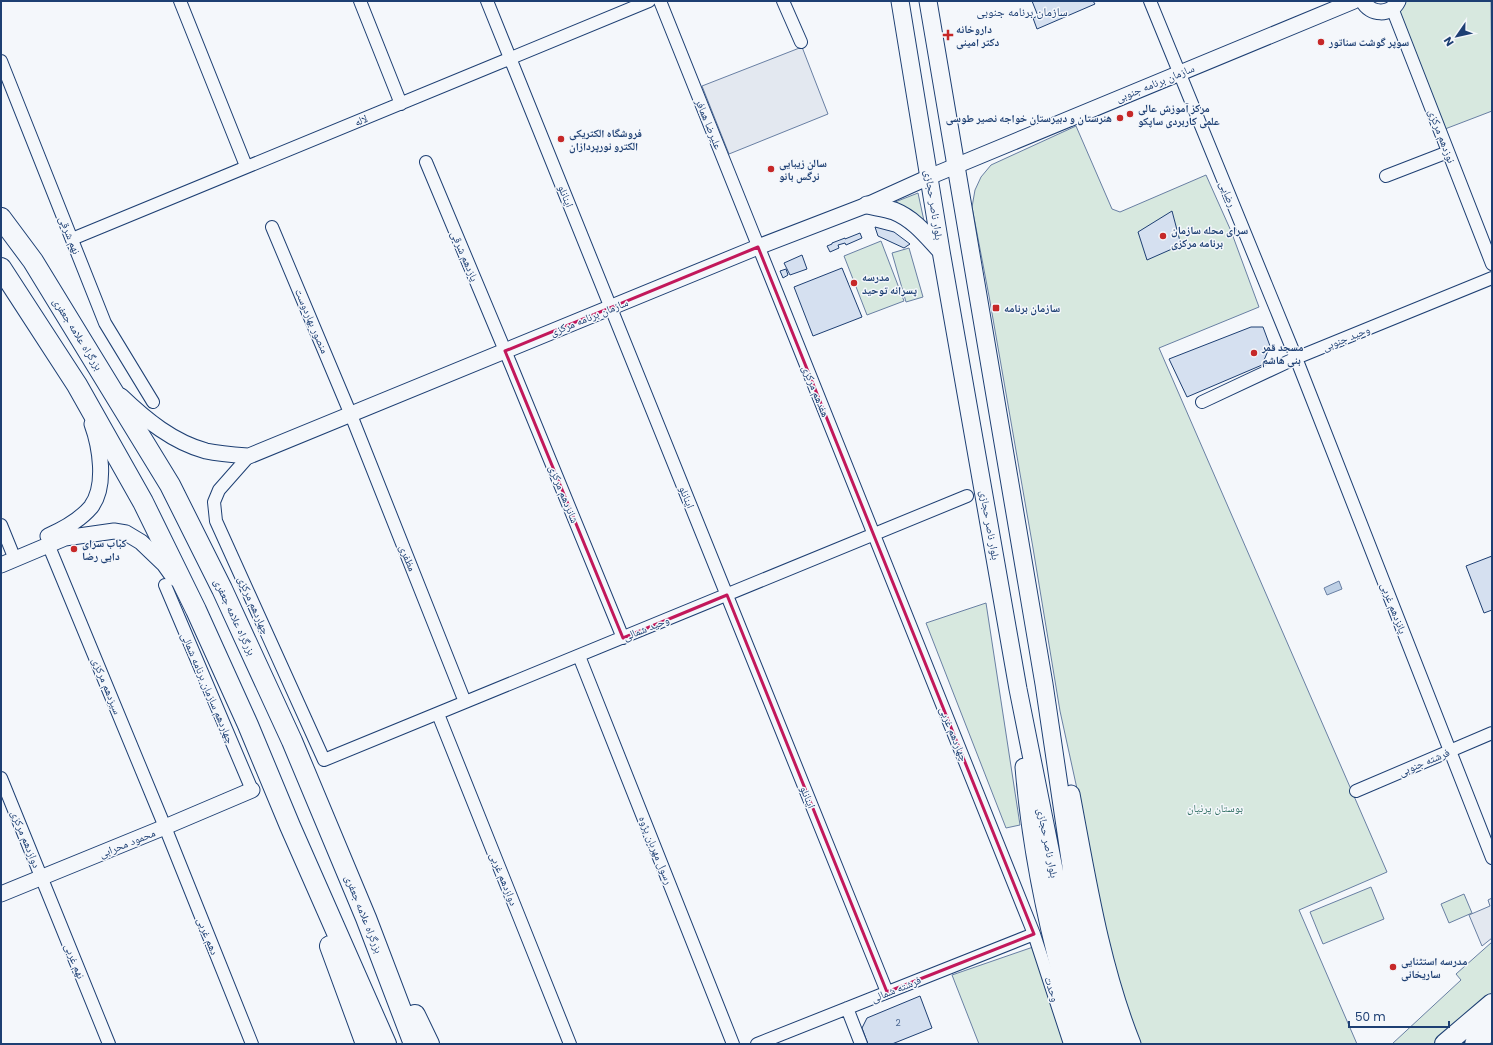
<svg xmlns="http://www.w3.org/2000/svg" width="1493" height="1045" viewBox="0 0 1493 1045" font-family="Poppins,'Noto Naskh Arabic',sans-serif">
<rect width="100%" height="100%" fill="#f4f7fb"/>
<path fill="#d7e8df" stroke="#687fa3" d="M1404,1H1491L1492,111L1445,129L1398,11Z
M1076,126L1112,209L1120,212L1206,175L1231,231L1259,307L1159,348L1387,872L1299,910L1357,1044H1136L1109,961L1079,798L1060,711L1033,548L989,296L972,207L975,190L981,177L991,165Z
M918,193L924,221L890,204Z
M881,241L904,301L867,315L844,256Z
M909,248L923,297L906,302L892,253Z
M986,603L1020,825L1006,828L926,623Z
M1371,887L1384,919L1323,944L1310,912Z
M1464,894L1472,913L1449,923L1441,904Z
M1492,942V998L1438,1044H1392L1461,980L1456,974Z
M1036,946L1066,1044H979L952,975Z"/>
<path fill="#e3e8f0" stroke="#687fa3" d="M802,47L828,114L729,154L702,86Z
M1492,898V938L1482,946L1469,915L1490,906L1488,900Z"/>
<path fill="#bed0e5" stroke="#687fa3" d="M1339,581L1342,589L1327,595L1324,588Z"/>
<path fill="#d5e0f0" stroke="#1d3f73" d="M1032,1H1093L1095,4L1037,29L1033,18L1038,16Z
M1172,211L1181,245L1147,260L1138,232Z
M875,227L894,232L910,244L904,248L878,236Z
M860,233L862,238L846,245L845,243L838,245L839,248L830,252L827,246L832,244V243L845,238V239Z
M802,255L807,269L790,275L784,263Z
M842,268L862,317L813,336L794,287Z
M786,269L788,275L783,278L780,271Z
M1251,327H1263L1270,346L1262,365L1187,397L1169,359Z
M1492,556V610L1484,613L1466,566Z
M920,996L932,1028L892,1044H868L862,1028L867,1018Z"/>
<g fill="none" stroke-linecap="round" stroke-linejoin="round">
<defs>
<path id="minor" d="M180,1L246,166
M360,1L401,104
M487,1L887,992
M660,1L1034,934L1070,1044
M783,1L801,42
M1150,1L1296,358L1492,858
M1392,8L1492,264
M1,61L105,323L153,402
M426,162L511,365L623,638
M1386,176L1448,152
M272,227L351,415L465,702
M72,239C264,158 457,81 649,1
M1202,402L1296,358L1492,278
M249,456L219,490L214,502L216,521L324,760L967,496
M1,525L12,552
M48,544L165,827L252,1044
M165,585L252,790
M579,656L733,1044
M438,714L570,1044
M1,778L109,1044
M1356,791L1492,733
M847,1008L861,1044
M757,1044L1034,934"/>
<path id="tertiary" d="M1363,1C1370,15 1391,16 1398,1
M121,396C146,420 173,442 206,451C220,454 235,455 249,456L758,247L867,205L929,177L1354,1
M48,536C64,529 80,520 91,507C107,486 100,446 92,424
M1,565L65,538L114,531L126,533L141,542L164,564L174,578
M1,894L165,827L252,790"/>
<path id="secondary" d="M900,1L941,251L1018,689L1073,964L1098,1044
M928,1L1044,684L1072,873L1088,962L1115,1044
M867,205C876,207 886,208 894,211C914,219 927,236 941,251
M1024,767C1030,839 1044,912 1063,982C1069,1003 1074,1024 1081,1044
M1071,794C1087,878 1100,964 1132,1044"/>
<path id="trunk" d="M1,218L33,261L170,485L222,589L292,741L366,918L414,1044
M1,268L77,385L143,502L196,610L248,725L290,826L386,1044
M330,946L366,1044
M415,1015L429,1044
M1445,1044L1492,1004
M1475,1044L1492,1027"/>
</defs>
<use href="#minor" stroke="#1d3f73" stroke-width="14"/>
<use href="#tertiary" stroke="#1d3f73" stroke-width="17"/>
<use href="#secondary" stroke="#1d3f73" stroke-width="19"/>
<use href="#trunk" stroke="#1d3f73" stroke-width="22"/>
<use href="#minor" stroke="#f4f7fb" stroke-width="12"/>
<use href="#tertiary" stroke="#f4f7fb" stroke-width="15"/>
<use href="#secondary" stroke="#f4f7fb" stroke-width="17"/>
<use href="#trunk" stroke="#f4f7fb" stroke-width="20"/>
</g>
<path fill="none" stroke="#c2185b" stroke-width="3" stroke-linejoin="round" d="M758,247L1034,934L887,992L727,595L623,638L505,351Z"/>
<g fill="#c62828" stroke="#f4f7fb" stroke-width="1.5">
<path d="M946 29h4v4h4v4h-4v4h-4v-4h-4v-4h4z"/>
<circle cx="1321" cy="42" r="4"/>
<circle cx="1130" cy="114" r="4"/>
<circle cx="1120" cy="118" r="4"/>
<circle cx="561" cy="139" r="4"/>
<circle cx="771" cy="169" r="4"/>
<circle cx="1163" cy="236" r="4"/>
<circle cx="854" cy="283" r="4"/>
<rect x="992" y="304" width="8" height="8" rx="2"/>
<circle cx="1254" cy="353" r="4"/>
<circle cx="74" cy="549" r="4"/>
<circle cx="1393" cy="967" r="4"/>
</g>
<g text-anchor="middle" stroke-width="3" stroke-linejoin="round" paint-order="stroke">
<g font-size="9" fill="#4b6792">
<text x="898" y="1026">2</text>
</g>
<g font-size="11" font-weight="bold" fill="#1d3f73" stroke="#f4f7fb" text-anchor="start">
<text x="956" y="33">داروخانه<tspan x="956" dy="13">دکتر امینی</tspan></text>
<text x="1329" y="46">سوپر گوشت سناتور</text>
<text x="1138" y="112">مرکز آموزش عالی<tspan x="1138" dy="13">علمی کاربردی ساپکو</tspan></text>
<text x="1112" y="122" text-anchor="end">هنرستان و دبیرستان خواجه نصیر طوسی</text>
<text x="569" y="137">فروشگاه الکتریکی<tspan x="569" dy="13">الکترو نورپردازان</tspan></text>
<text x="779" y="167">سالن زیبایی<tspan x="779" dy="13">نرگس بانو</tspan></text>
<text x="1171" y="234">سرای محله سازمان<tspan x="1171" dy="13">برنامه مرکزی</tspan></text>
<text x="862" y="281">مدرسه<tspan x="862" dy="13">پسرانه توحید</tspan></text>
<text x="1004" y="312">سازمان برنامه</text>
<text x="1262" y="351">مسجد قمر<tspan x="1262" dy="13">بنی هاشم</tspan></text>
<text x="82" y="547">کباب سرای<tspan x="82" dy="13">دایی رضا</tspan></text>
<text x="1401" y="965">مدرسه استثنایی<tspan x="1401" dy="13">ساریخانی</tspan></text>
</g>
<g font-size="11" fill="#1d3f73" stroke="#f4f7fb">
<text transform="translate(1155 83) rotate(-22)" y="4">سازمان برنامه جنوبی</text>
<text transform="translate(361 120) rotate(-22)" y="4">لاله</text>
<text transform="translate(709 124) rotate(68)" y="4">علیرضا همافر</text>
<text transform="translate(1442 136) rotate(69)" y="4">نوزدهم مرکزی</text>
<text transform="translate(1228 194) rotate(68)" y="4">رضایی</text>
<text transform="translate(566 196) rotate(68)" y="4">اینانلو</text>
<text transform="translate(934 205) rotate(81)" y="4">بلوار ناصر حجازی</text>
<text transform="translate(70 235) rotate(68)" y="4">نهم شرقی</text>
<text transform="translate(465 256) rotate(67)" y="4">یازدهم شرقی</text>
<text transform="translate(589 317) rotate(-22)" y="4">سازمان برنامه مرکزی</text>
<text transform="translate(312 321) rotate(67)" y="4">منصور بهاردوست</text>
<text transform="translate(78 334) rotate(58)" y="4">بزرگراه علامه جعفری</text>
<text transform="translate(1346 338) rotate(-22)" y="4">وحید جنوبی</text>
<text transform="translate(816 391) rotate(68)" y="4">هفدهم مرکزی</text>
<text transform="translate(564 494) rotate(68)" y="4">شانزدهم مرکزی</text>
<text transform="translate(687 497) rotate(68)" y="4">اینانلو</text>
<text transform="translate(990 525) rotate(80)" y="4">بلوار ناصر حجازی</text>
<text transform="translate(408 558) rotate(68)" y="4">مظفری</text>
<text transform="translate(254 605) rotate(66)" y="4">چهاردهم مرکزی</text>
<text transform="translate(1394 608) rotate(69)" y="4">پانزدهم غربی</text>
<text transform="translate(235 617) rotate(65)" y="4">بزرگراه علامه جعفری</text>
<text transform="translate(646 628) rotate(-22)" y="4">وحید شمالی</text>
<text transform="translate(107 686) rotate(68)" y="4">سیزدهم مرکزی</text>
<text transform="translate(208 688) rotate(67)" y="4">چهاردهم سازمان برنامه شمالی</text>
<text transform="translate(954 734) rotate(68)" y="4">چهاردهم غربی</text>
<text transform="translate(1424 762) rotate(-23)" y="4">فرشته جنوبی</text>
<text transform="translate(808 797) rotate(68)" y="4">اینانلو</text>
<text transform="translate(26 839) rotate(68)" y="4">دوازدهم مرکزی</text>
<text transform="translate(127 843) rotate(-22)" y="4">محمود محرابی</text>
<text transform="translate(1048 843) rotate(79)" y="4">بلوار ناصر حجازی</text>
<text transform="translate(656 850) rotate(68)" y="4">رسول مهربان پژوه</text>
<text transform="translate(504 879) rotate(68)" y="4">دوازدهم غربی</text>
<text transform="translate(364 914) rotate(68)" y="4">بزرگراه علامه جعفری</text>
<text transform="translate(208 936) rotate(68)" y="4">دهم غربی</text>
<text transform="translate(75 961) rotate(68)" y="4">نهم غربی</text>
<text transform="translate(896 989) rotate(-22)" y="4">فرشته شمالی</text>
<text transform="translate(1052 989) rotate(72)" y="4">وحدت</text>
</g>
<g font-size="11" fill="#2c6c60" stroke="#f4f7fb">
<text x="1215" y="812">بوستان پرنیان</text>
</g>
<g font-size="12" fill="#1d3f73" stroke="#f4f7fb">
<text x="1022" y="16">سازمان برنامه جنوبی</text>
</g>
</g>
<rect width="1493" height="1045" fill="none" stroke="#1d3f73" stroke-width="4"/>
<g transform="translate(1457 36) rotate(236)" stroke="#f4f7fb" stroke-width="3" paint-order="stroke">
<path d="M0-3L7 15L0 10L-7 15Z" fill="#1d3f73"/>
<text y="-6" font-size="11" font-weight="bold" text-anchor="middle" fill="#1d3f73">N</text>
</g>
<path d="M1349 1021v6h100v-6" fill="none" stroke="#1d3f73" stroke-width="2"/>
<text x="1355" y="1021" font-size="12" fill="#1d3f73" stroke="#f4f7fb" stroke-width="3" paint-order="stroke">50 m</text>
</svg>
